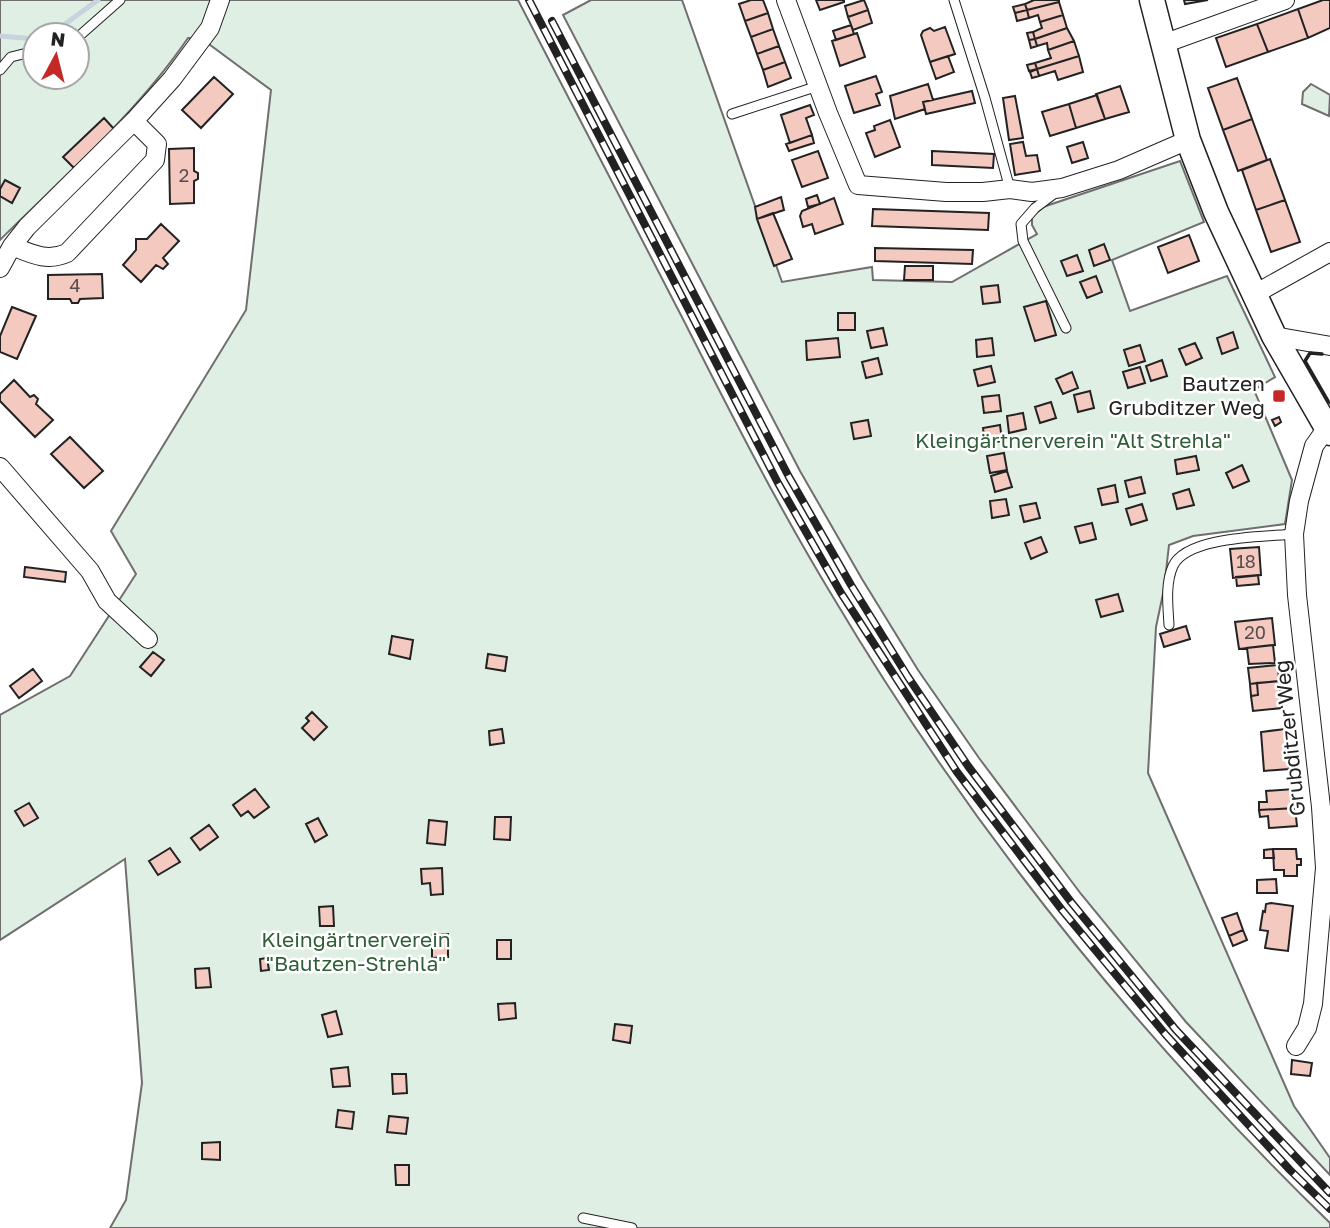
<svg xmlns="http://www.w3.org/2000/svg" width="1330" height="1228" viewBox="0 0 1330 1228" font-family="'Golos Text',sans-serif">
<rect width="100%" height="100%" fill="#fff"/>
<path fill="#e0efe3" stroke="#6f6f6f" stroke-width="2" fill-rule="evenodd" d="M0,0H518C574,108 629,215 685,323C732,416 779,508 833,597C969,826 1139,1037 1330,1223V1228H110L126,1200L142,1083L125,859L0,940V715L70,676L136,574L111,531L246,310L271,90L202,39L188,38C136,114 65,175 0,240ZM35,35H77V77H35Z
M591,0H682L782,282L872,267L873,280L952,282L1037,234L1032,225V217L1043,207L1180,161L1204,222L1112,260L1130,311L1227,276L1275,377L1254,390L1292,480L1285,524L1193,536L1169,545L1164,589L1156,627L1148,773L1294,1106L1330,1158V1175L1186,1022L1081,894L979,758L918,670L862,579L800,471L563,15Z
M1311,84L1330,95L1329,116L1302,104L1303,92Z"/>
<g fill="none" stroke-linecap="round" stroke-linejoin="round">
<path stroke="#c7d3dd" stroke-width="5" d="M50,35L98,0
M0,36L35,39"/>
</g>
<path fill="#f3c9c0" stroke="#222" stroke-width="2" d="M751,0H763L768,13L745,21L739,4Z
M816,0H844V2L820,10Z
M864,0L868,10L848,17L845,6Z
M1034,0H1059V2L1027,10L1025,4Z
M1184,0H1208L1185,4Z
M1323,0H1330V28L1308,38L1298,9Z
M1059,2L1063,15L1040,22L1038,15L1029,18L1027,10Z
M1025,4L1027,10L1015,13L1013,7Z
M1298,9L1308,38L1268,52L1257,24Z
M868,10L872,23L853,30L848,17Z
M1027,10L1029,18L1017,21L1015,13Z
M768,13L773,29L751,37L745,21Z
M1063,15L1067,28L1035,39L1033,32L1042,28L1040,22Z
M1257,24L1268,52L1226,67L1216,38Z
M851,25L854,34L836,40L833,31Z
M945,27L955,54L930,62L921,35L923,31L930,28L934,31Z
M1067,28L1074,41L1048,50L1047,43L1037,46L1035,39Z
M773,29L779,46L757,54L751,37Z
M1033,32L1035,39L1029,40L1027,33Z
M857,33L865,57L840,66L832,41Z
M1035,39L1037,46L1031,48L1029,40Z
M1074,41L1079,56L1037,69L1035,63L1051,58L1048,50Z
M779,46L785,62L763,70L757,54Z
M948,56L954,72L936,79L930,62Z
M1079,56L1083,72L1058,80L1055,71L1039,76L1037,69Z
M785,62L791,78L768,87L763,70Z
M1035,63L1037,69L1029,71L1027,65Z
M1037,69L1039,76L1032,78L1030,72Z
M876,76L882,92L876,94L880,105L854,113L845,86Z
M214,77L233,94L201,128L182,110Z
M1237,78L1252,119L1223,130L1208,88Z
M928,84L933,100L923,102L925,109L895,119L890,96Z
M1120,86L1129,112L1105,119L1096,94Z
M972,91L975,103L926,114L923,102Z
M1097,95L1105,119L1076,128L1069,104Z
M1015,96L1023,138L1009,140L1003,98Z
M1069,104L1076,128L1050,136L1042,112Z
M810,105L814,115L806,118L812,135L790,143L781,115Z
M104,118L114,129L74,168L63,157Z
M1252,119L1267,160L1238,171L1223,130Z
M890,120L900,147L875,157L866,133L875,130L874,126Z
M812,135L814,143L789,151L786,144Z
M1023,142L1026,156L1037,155L1040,171L1015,175L1010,144Z
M1083,142L1088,158L1072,163L1067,147Z
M194,148V171L198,173V179L194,181V203L170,204L169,149Z
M818,151L828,178L802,187L792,160Z
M932,151L994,154L993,168L932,165Z
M1270,159L1285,200L1256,210L1242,170Z
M5,180L20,188L12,203L0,196V189Z
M817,195L820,204L808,207L806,199Z
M781,197L784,210L757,219L755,207Z
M834,198L843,224L815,234L812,224L803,227L800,216L802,211Z
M1285,200L1300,242L1271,252L1256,210Z
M873,209L989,213L988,230L872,226Z
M773,213L792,259L774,266L757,219Z
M161,224L179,241L163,258L168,264L163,269L156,265L141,282L123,265L136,250V239H147Z
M1189,235L1199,261L1168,273L1158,247Z
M1104,244L1110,260L1094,266L1089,250Z
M875,248L973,250L972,264L875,261Z
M1077,255L1083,271L1067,276L1061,261Z
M905,266H933V280H904Z
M102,274L103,298L80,299L78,303H72L70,299H48V275Z
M1096,276L1102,292L1087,298L1080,282Z
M998,285L1000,302L983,304L981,287Z
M1046,301L1056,335L1035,341L1024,307Z
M12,307L36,316L17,359L0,352V336Z
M838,313H855V330H838Z
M883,328L887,345L871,348L867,331Z
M1233,332L1238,348L1222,354L1217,338Z
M838,338L840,357L807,360L806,341Z
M992,338L994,355L977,357L976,340Z
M1195,343L1202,358L1186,365L1179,349Z
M1140,345L1145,361L1129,366L1124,350Z
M878,358L882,374L866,378L862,362Z
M1162,360L1167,376L1151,381L1146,366Z
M991,366L995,382L978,386L974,370Z
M1140,367L1145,383L1128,388L1123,372Z
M1072,372L1078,388L1063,394L1056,379Z
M14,380L30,397L34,395L38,399L36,404L53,420L35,437L0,401V394Z
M1090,391L1094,408L1078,412L1074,395Z
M999,395L1001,411L984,413L982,397Z
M1051,402L1056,418L1040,423L1035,407Z
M1023,413L1026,429L1009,433L1007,416Z
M1279,417L1281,422L1275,426L1272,420Z
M868,420L871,436L854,439L851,423Z
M1000,425L1002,441L985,444L983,428Z
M70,437L103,471L84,488L51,454Z
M1004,453L1007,470L990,473L987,456Z
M1196,456L1199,470L1177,474L1175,460Z
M1242,465L1249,481L1233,488L1226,473Z
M1007,471L1012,487L995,492L991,476Z
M1141,477L1145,493L1129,497L1125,481Z
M1115,485L1118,502L1102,505L1098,489Z
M1189,489L1194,505L1177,509L1173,494Z
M1006,499L1009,515L992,518L990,501Z
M1036,503L1040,518L1024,522L1020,506Z
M1142,504L1147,520L1131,525L1126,509Z
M1092,523L1096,539L1080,543L1075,527Z
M1041,537L1047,552L1031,559L1025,543Z
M1259,547L1261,575L1233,578L1230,549Z
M25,567L66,572L65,582L24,577Z
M1258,575L1259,584L1237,586L1236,577Z
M1118,594L1123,611L1101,617L1096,600Z
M1272,618L1275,645L1239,649L1235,622Z
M1186,626L1190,639L1164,647L1160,634Z
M392,636L413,640L410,659L389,654Z
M1273,645L1275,663L1249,664L1247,648Z
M153,652L164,660L151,676L140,667Z
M488,654L507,657L505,671L486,668Z
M1278,665L1279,681L1250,684L1248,668Z
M33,669L42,681L19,698L10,686Z
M1279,681L1282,708L1253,711L1251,696L1258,695L1257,683Z
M1257,683L1258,695L1251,696L1250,684Z
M312,712L327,727L314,740L302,728L309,721L306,718Z
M502,729L504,743L490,745L489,731Z
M1285,729L1289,769L1264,771L1261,732Z
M255,789L269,807L254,818L248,811L241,816L233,805Z
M1294,789L1295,808L1259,810V802H1267L1266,791Z
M29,803L38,818L24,826L15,811Z
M1295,808L1297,826L1269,828L1268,816L1260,817L1259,810Z
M495,817H511L510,840L494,839Z
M318,818L327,835L315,842L306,824Z
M429,820L447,822L445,845L427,843Z
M209,825L218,837L200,850L191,838Z
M170,848L180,862L158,875L149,861Z
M1273,849H1296L1297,859H1301V865H1297V876H1284V870H1274Z
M1273,849L1274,858H1264V850Z
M442,868L443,894L431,895L430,883L422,884L421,869Z
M1276,879L1277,893H1257V880Z
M1271,903L1293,906L1288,951L1265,948L1268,931L1260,930L1263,911L1265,912L1266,904Z
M333,906L334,926H320L319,907Z
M1237,913L1243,930L1229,936L1222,918Z
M1243,930L1247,940L1233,946L1229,936Z
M448,934V957L432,958V935Z
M497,940H511V959H497Z
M267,958L269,970L261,971L260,959Z
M209,968L211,987L196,988L195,969Z
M515,1003L516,1018L499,1020L498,1004Z
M336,1011L342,1034L328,1037L322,1015Z
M615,1024L632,1026L630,1043L613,1040Z
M1292,1060L1312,1063L1310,1076L1291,1074Z
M348,1067L350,1086L333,1087L331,1069Z
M392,1074H406L407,1093L393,1094Z
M338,1110L354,1112L352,1129L336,1127Z
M389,1116L408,1118L406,1134L387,1132Z
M220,1142V1160L202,1159V1143Z
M395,1165H409V1185H396Z"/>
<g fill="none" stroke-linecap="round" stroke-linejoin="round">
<defs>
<path id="lane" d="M954,0L985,98L1010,189
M77,38L120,0
M0,70L11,57L35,51
M732,114L818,86
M1055,193L1035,208L1021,224L1023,241L1066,328
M1169,625C1168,606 1165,584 1173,566C1187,536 1265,537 1294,534
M583,1218L632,1228"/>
<path id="street" d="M786,0L828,113L858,185L946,192H983L1010,189L1032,192L1062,188L1119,170L1188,140
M1163,44L1285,0
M12,246C32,254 47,262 67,253L155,160L157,144L134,121
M0,268L12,246L27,227L134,121L172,79L210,28L220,0
M1253,295L1330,252
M1274,336L1330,346
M0,467L90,571L107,601L148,639
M1296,1046L1307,1028L1313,1004L1325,868L1321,807L1297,595L1294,534L1299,501L1314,446L1326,429"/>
<path id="secondary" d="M1152,0L1188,140L1216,212L1274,336L1330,433"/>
</defs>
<use href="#lane" stroke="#222" stroke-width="11"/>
<use href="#street" stroke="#222" stroke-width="20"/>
<use href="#secondary" stroke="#222" stroke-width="27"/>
<use href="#lane" stroke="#fff" stroke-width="9"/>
<use href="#street" stroke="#fff" stroke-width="18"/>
<use href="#secondary" stroke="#fff" stroke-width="24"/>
<defs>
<path id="rail" d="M529,0L778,483L841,593L957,772L1062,910L1166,1035L1290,1170L1330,1209
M552,21L789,477L851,585L908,677L968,766L1071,902L1176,1030L1330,1193"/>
</defs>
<use href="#rail" stroke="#222" stroke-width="8"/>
<use href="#rail" stroke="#fff" stroke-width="5" stroke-dasharray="16" stroke-linecap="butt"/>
<path stroke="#222" stroke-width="2" stroke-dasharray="9 3.5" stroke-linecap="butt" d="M1328,401L1330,404"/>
<path stroke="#222" stroke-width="3.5" d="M1322,354L1310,353L1305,361L1328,401"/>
</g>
<rect fill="#c62828" stroke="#fff" stroke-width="2.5" x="1272" y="389" width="14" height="14" rx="3.5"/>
<g text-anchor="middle" stroke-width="5" stroke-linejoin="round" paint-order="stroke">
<g font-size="18" fill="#564c4a">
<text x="184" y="182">2</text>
<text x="75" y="292">4</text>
<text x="1246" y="568">18</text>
<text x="1255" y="639">20</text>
</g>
<g font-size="21" fill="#222" stroke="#fff" text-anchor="end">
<text x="1265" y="391">Bautzen<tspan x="1265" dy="24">Grubditzer Weg</tspan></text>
</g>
<g font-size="21" fill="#2f5e38" stroke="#fff">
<text x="1073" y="448">Kleingärtnerverein "Alt Strehla"</text>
<text x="356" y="947">Kleingärtnerverein<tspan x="356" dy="24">"Bautzen-Strehla"</tspan></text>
</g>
<g font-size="21" fill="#222" stroke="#fff">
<text transform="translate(1290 738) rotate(-96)" y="7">Grubditzer Weg</text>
</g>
</g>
<g transform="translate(56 56) rotate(7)"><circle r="33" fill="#ffffff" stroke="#a7a7a7" stroke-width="2"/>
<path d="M0-5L12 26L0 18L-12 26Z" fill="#c62828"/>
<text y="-10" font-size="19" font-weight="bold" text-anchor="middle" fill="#222222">N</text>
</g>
</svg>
